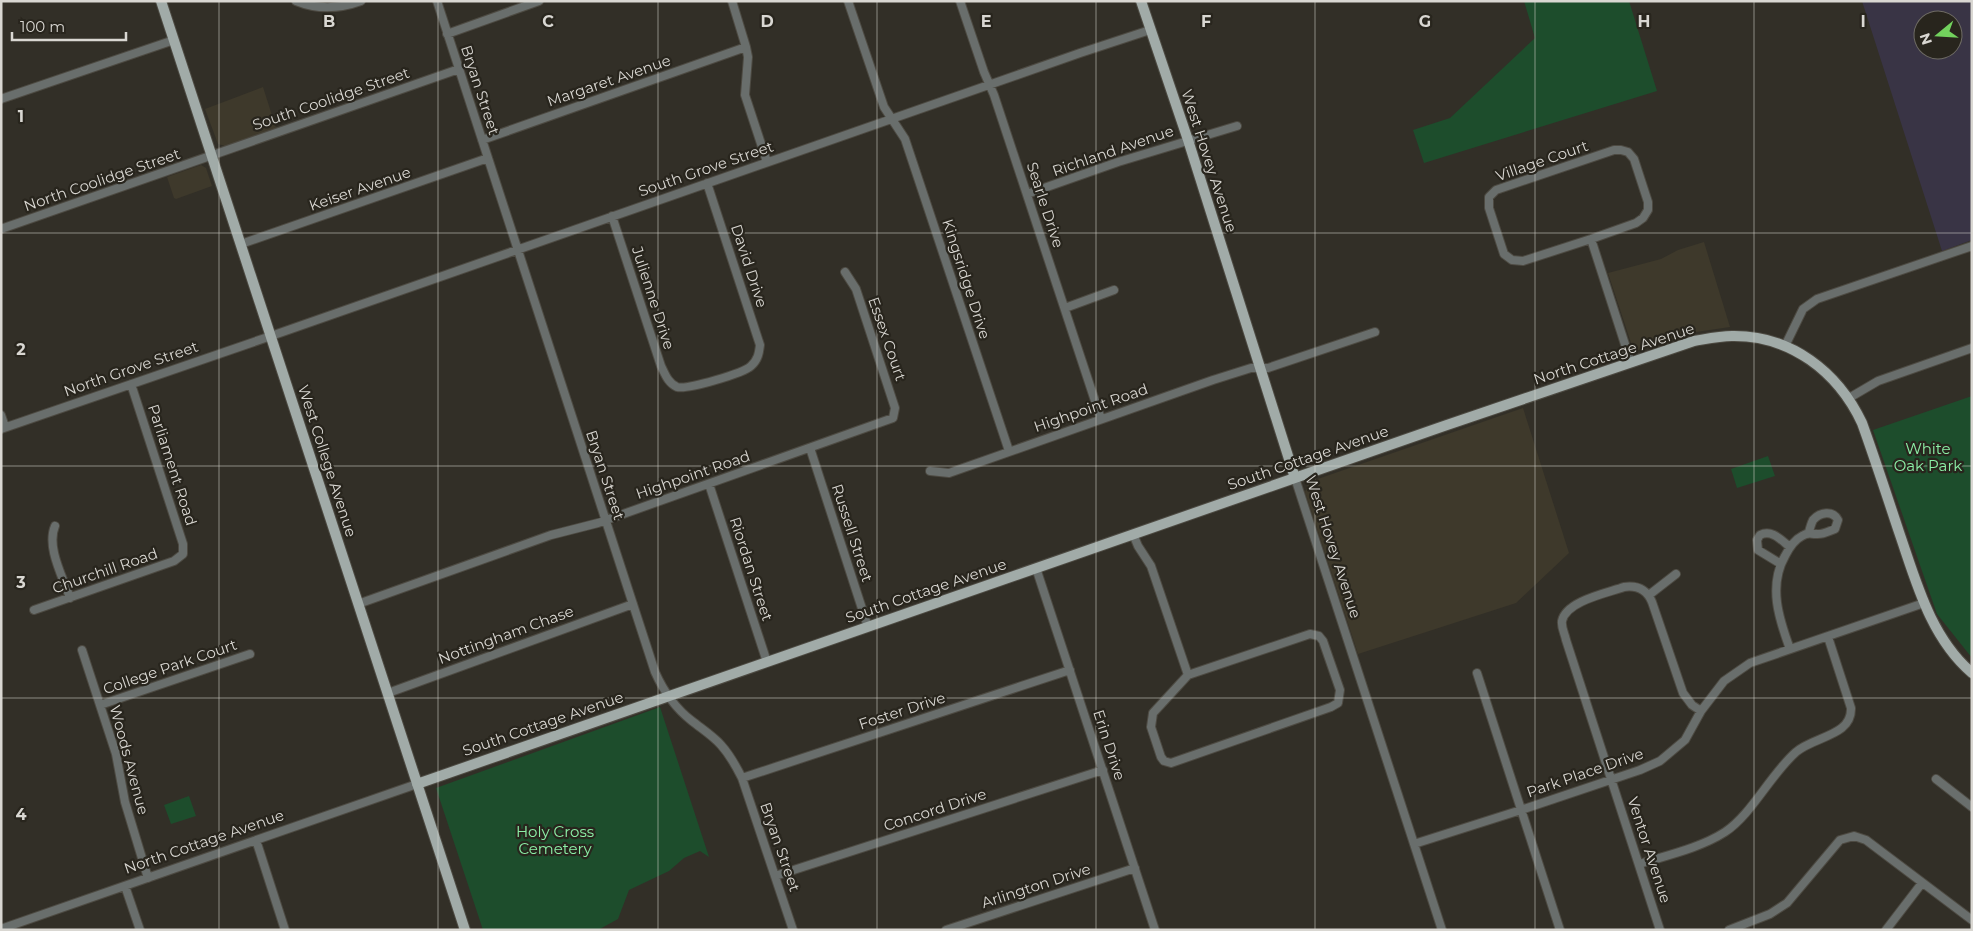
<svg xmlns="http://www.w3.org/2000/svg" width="1973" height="931" viewBox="0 0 1973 931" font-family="Montserrat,sans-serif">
<rect width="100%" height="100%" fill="#322f27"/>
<path fill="#3e392b" d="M263,87L276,128L225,146L218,144L205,109Z
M201,165L206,168L212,186L176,199L174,198L167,177Z
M1704,242L1730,327L1696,332L1636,351L1633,349L1608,273L1661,259L1678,250Z
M1523,408L1569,553L1516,603L1358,654L1305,492L1309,482Z"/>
<path fill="#393445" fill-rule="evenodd" d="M1862,1H1972V240L1942,251ZM1923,20H1953V50H1923Z"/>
<path fill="#1d4d2c" d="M1524,1H1629L1657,91L1424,163L1413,130L1450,118L1535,38Z
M1972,396V658L1937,614L1873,430Z
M1768,456L1775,476L1737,488L1731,469Z
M660,707L709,857L700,851L684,858L669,871L629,890L618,919L598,930H483L436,788Z
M189,796L196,816L171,824L164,805Z"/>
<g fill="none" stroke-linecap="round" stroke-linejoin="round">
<defs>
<path id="minor" d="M296,1C318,10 339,9 361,1
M437,1L655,672C663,690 675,708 692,721C702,729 713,736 721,745C730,755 736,766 742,778L793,930
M732,1L746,47L748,57L745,95L767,162
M848,1L884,107L905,139L1009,451
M960,1L984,72L994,95L1101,419
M447,34L539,1
M1,99L174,40
M482,140L746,47
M1614,150H1621L1628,152L1634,159L1648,202V210L1643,218L1636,223L1591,239L1523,261L1512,260L1504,254L1489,208V197L1496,190Z
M1027,194L1118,162L1237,126
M612,216L661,366C665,374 668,383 677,387C687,390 744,373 751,366C758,360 759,353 760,345L707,183
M1,229L459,69
M1591,239L1631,363
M241,244L488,158
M1065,308L1114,290
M1785,346L1803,309L1817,299L1972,246
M1849,398L1878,381L1972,348
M1,415L5,427
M1,429L271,336L1080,53L1150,30
M810,448L868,627
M930,471L949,473L1213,380L1251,368H1268L1375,332
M1295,478L1442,930
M709,484L767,662
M55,526C46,547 63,577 70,598
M1133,534L1138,546L1151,566L1188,675
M1781,564L1758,550L1757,540L1760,535C1772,529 1781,540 1790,547
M1036,568L1155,930
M1649,595L1676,574
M358,604L551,535L598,523L893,418L895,408L856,289L845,272
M34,610L174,561L183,554V544L131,384
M1310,634L1319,636L1323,641L1340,690L1338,703L1331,707L1171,763L1164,761L1161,757L1151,727L1153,713L1188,675Z
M1790,649C1779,619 1768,586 1785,556C1789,548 1794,540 1802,536C1808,532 1810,534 1816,534C1823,535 1829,531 1835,529L1838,520C1833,510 1820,512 1813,520C1811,524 1810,528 1809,532
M82,650L116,754L125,802L148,878
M1477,673L1560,930
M388,693L633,604
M100,705L250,654
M742,778L1070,670
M1936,779L1972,807
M256,840L285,930
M1414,844L1521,810L1640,770L1660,761L1685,740L1701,711L1724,681L1750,663L1924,603
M1639,864C1668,855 1700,848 1725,832C1752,814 1770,775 1796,752C1815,736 1852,736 1851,708L1828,637
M775,876L1103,770
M125,886L140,930
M1,929L417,784
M946,930L1135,868
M1660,930L1566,640C1565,634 1561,628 1562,621C1566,601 1607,593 1624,587C1638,585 1647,590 1652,602L1683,693L1692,705L1701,711
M1729,930L1770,914L1787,903L1840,840L1854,836L1866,840L1972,920
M1886,930L1922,883"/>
<path id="major" d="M161,1L465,930
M1141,1L1188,140L1295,478
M417,784L1444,426L1694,341C1706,339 1719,336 1732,336C1791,335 1838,372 1862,423C1875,459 1887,496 1899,532C1916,581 1930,637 1972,673"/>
</defs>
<use href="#minor" stroke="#4d4a42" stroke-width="10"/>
<use href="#major" stroke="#4d4a42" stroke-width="12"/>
<use href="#minor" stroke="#696e6c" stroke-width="8"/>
<use href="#major" stroke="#a1aba8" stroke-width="10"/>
</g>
<path fill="none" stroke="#d9d7d2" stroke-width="1" stroke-opacity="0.55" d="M219,1V930M438,1V930M658,1V930M877,1V930M1096,1V930M1315,1V930M1535,1V930M1754,1V930M1,233H1972M1,466H1972M1,698H1972"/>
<g text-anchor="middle" stroke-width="4.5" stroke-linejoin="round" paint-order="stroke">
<g font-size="15" fill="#d9d7d2" stroke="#28251d">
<text transform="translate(609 81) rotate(-19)" y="5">Margaret Avenue</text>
<text transform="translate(480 90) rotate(72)" y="5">Bryan Street</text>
<text transform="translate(331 99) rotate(-19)" y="5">South Coolidge Street</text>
<text transform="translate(1113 151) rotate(-19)" y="5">Richland Avenue</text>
<text transform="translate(1209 161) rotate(72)" y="5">West Hovey Avenue</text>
<text transform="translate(1542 161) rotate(-19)" y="5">Village Court</text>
<text transform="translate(706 169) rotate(-19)" y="5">South Grove Street</text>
<text transform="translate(102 180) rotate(-19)" y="5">North Coolidge Street</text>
<text transform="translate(360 189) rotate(-19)" y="5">Keiser Avenue</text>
<text transform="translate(1045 205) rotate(72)" y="5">Searle Drive</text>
<text transform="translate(749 266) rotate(72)" y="5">David Drive</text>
<text transform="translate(966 279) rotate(72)" y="5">Kingsridge Drive</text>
<text transform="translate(653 298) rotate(72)" y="5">Julienne Drive</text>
<text transform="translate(887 339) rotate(71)" y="5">Essex Court</text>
<text transform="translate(1614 354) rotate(-18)" y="5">North Cottage Avenue</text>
<text transform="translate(131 369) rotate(-19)" y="5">North Grove Street</text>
<text transform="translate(1091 408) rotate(-19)" y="5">Highpoint Road</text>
<text transform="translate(1308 458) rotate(-19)" y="5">South Cottage Avenue</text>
<text transform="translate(327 461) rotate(72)" y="5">West College Avenue</text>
<text transform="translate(172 465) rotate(72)" y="5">Parliament Road</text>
<text transform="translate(605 475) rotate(72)" y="5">Bryan Street</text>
<text transform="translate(693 475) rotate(-19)" y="5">Highpoint Road</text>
<text transform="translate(852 533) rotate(72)" y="5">Russell Street</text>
<text transform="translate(1333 547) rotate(72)" y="5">West Hovey Avenue</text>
<text transform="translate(751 569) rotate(72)" y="5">Riordan Street</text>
<text transform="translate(105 571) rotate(-19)" y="5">Churchill Road</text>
<text transform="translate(926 591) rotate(-19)" y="5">South Cottage Avenue</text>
<text transform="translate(506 635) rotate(-20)" y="5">Nottingham Chase</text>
<text transform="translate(170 667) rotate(-19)" y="5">College Park Court</text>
<text transform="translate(902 711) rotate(-18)" y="5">Foster Drive</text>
<text transform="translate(543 724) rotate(-19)" y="5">South Cottage Avenue</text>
<text transform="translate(1109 745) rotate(72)" y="5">Erin Drive</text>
<text transform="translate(129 760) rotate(75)" y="5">Woods Avenue</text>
<text transform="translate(1585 773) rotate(-19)" y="5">Park Place Drive</text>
<text transform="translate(935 810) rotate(-18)" y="5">Concord Drive</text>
<text transform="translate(204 842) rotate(-19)" y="5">North Cottage Avenue</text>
<text transform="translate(780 847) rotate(71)" y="5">Bryan Street</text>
<text transform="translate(1649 850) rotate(72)" y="5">Ventor Avenue</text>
<text transform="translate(1036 886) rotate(-18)" y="5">Arlington Drive</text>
</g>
<g font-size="15" fill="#8cf0a7" stroke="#28251d">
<text x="1928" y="454">White<tspan x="1928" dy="17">Oak Park</tspan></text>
<text x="555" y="837">Holy Cross<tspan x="555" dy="17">Cemetery</tspan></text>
</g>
</g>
<g font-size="16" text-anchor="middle" font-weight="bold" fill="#d9d7d2" stroke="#28251d" stroke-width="4.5" stroke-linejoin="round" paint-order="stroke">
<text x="329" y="27">B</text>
<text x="548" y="27">C</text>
<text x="767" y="27">D</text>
<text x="986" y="27">E</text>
<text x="1206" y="27">F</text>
<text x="1425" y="27">G</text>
<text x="1644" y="27">H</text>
<text x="1863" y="27">I</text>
<text x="21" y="122">1</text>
<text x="21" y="355">2</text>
<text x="21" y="588">3</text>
<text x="21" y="820">4</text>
</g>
<rect width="1973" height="931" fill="none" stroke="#d9d7d2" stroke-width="5"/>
<g transform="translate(1938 35) rotate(252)"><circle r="24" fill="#28251d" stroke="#6f6c65"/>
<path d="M0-4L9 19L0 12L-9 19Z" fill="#72d25d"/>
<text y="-8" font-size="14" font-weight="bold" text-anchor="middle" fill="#d9d7d2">N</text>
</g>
<path d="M12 32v8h114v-8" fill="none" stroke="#d9d7d2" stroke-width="2.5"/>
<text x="20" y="32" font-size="15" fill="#d9d7d2" stroke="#28251d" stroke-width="4" paint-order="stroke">100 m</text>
</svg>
